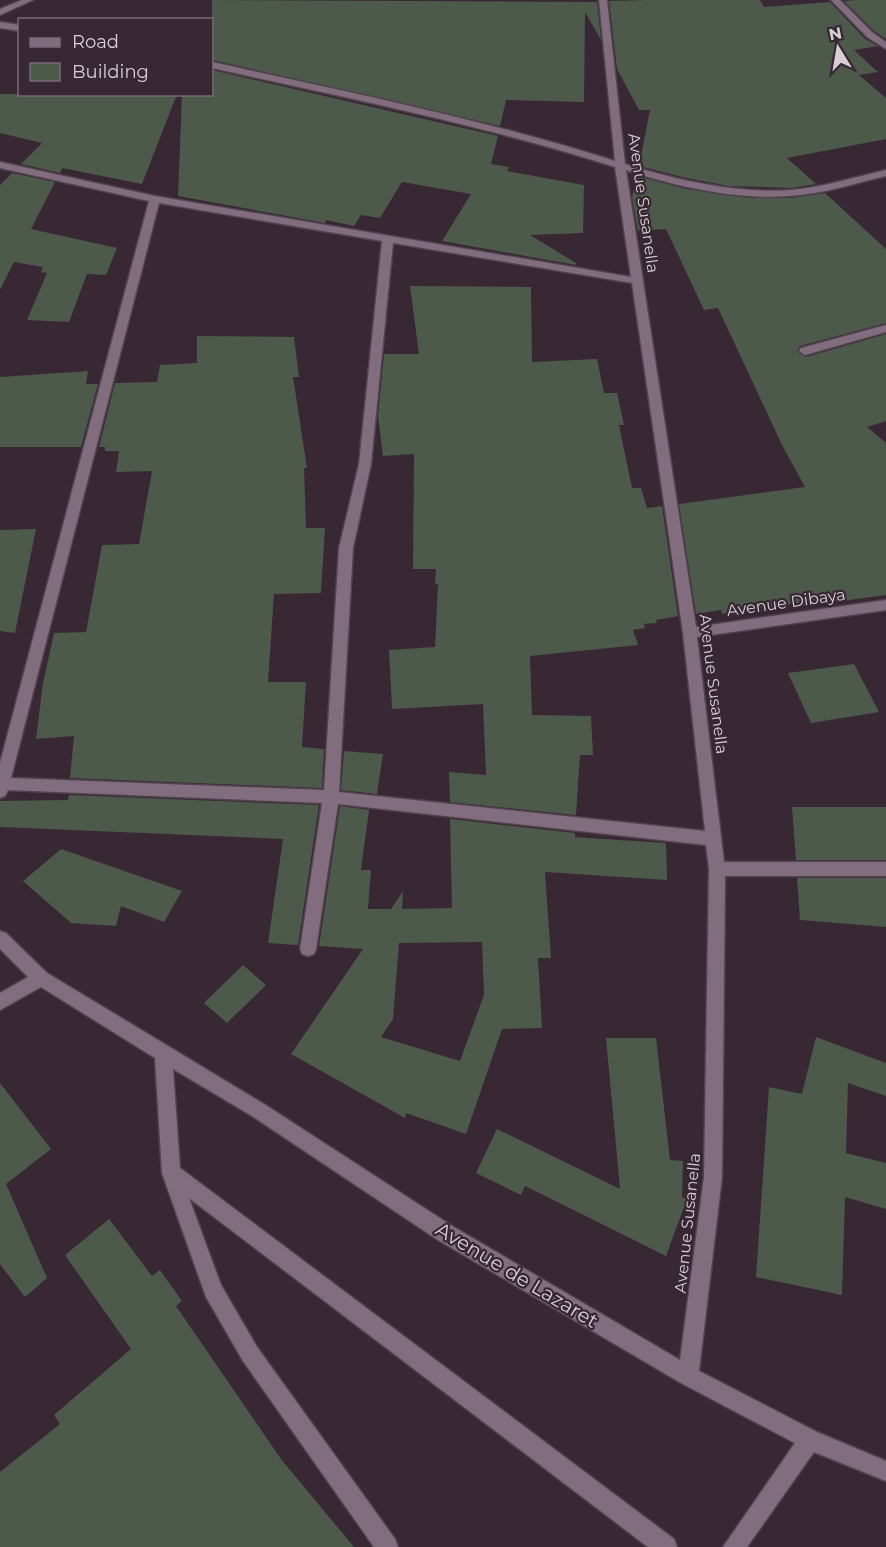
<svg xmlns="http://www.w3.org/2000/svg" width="886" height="1547" viewBox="0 0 886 1547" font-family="Montserrat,sans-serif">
<rect width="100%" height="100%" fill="#372834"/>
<path fill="#4d594a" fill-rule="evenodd" d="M212,0L597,2L601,40L585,12L584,102L506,100L500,126L212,60Z
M646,0H760L764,7L830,2L865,39L878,46L854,50L878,72L859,75L886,98V139L787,158L816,184L792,188L729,186L686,178L639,166L650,110H639L617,69L609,1Z
M857,0H886V39L874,31L844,1Z
M212,70L498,136L491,164L509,167L507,171L584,185L583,233L530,235L576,263V265L442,241L471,194L402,182L380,218L361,215L354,226L326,220L325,223L178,196L182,94H212Z
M0,94H177L142,184L62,168L60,173L21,164L42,143L0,133Z
M12,173L55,182L31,229L117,248L106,275L87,274L69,322L27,320L47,273L41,272L43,267L14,262L0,290V185Z
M637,176L686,189L749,198H790L825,193L886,249V323L800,346L797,351L806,357L886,334V421L867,427L886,443V595L798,607L797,603L722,614L721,610L696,614L679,504L805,487L782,445L718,308L704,310L666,229L638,231L632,197Z
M410,286L531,287L532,362L597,359L604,393H617L624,425H619L632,488H641L647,508L662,506L678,616L656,620L657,623L644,624L645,628L633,630L638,645L530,656L532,715L591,716L593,755H580L576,815L450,802L449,772L486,775L483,704L392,709L389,650L435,647L438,584H435L436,569H413L414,454L383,456L378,416L384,354H419Z
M197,336L294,337L299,377H293L307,468H304L306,528H325L321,593L274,594L268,682H306L302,747L324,749L322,788L70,778L74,736L36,739L43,683L54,633L86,632L102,545L139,544L152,471L116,472L119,451H105V447H99L115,383L157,382L160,365L197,363Z
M88,371L86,384H98L81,447H0V377Z
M36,529L15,633L0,631V530Z
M854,664L879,712L811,723L788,673Z
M344,751L383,754L377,794L341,790Z
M69,795L319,805L298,945L268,943L283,839L0,827V801L68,800Z
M340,806L369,810L361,870H371L368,909H391L403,891L402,909L452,908L450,819L575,833V837L666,843L667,880L545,872L551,958H538L542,1028L502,1029L466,1134L406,1113L405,1118L291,1054L363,949L319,946ZM482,942L484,995L460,1061L381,1037L393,1019L399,943Z
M792,807H886V860H796Z
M61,849L182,891L164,922L121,906L116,926L71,923L23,881Z
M797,878H886V927L800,920Z
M243,965L266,985L227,1023L204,1003Z
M816,1037L886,1063V1096L848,1083L846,1153L886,1163V1209L845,1197L842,1295L756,1277L769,1087L802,1094Z
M606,1038H656L670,1160L683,1161L682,1197L687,1199L666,1256L525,1186L521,1195L476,1173L497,1129L620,1189Z
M0,1083L51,1149L6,1184L47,1278L25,1297L0,1264Z
M109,1219L152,1276L160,1270L182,1301L176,1306L281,1459L354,1547H0V1472L60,1424L54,1415L131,1349L65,1255Z"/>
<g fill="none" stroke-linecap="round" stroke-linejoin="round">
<defs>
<path id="minor" d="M22,0H33L0,15V9Z
M599,0H607L625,164C676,180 738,194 792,190C824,187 855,177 886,170V176C855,183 823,194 790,196C736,200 677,187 626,170L696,627L886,600V610L697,637L724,862H886V876H725L722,1177L699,1371L817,1432L886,1461V1481L814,1452L747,1547H723L795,1443L681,1383L438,1240L252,1116L173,1069L180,1168L674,1539L677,1547H648L189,1198L221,1285L257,1347L395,1539L398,1547H374L243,1361L206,1297L162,1173L155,1058L41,987L0,1010V993L28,977L0,949V931L6,933L47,973L264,1104L452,1226L680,1360L704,1177L709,869L706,845L338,804L316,949L314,954L308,956L302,954L300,949L322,803L8,790L5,796L0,798V763L149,201L0,168V162L155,196L631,277L615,167C483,125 347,98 212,68V62C347,92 483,119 615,161ZM159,203L382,241L359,464L339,548L324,790L11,778ZM393,243L632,283L683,633L705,831L339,792L353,548L371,464Z
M831,0H840L873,33L886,42V49L867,37Z
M0,22L20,25V31L0,28Z
M886,325V332L805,355L799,351L801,348Z"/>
</defs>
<use href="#minor" stroke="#51434e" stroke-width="3"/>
<use href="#minor" fill="#816d7d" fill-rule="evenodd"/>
</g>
<g text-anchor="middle" stroke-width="4.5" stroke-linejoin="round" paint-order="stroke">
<g font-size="16" fill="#d8ced6" stroke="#372834">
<text transform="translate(644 203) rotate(82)" y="6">Avenue Susanella</text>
<text transform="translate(786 602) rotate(-8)" y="6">Avenue Dibaya</text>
<text transform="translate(714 684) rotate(83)" y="6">Avenue Susanella</text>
<text transform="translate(687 1223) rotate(-84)" y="6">Avenue Susanella</text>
</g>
<g font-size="20" fill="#d8ced6" stroke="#372834">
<text transform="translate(517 1275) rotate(31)" y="7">Avenue de Lazaret</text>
</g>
</g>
<rect x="18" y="18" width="195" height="78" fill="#372834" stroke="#776a75" stroke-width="1.5"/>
<rect x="30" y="38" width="30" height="9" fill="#816d7d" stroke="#776a75" stroke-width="1.5"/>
<text x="72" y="48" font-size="18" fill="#d8ced6">Road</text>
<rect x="30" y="63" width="30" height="18" fill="#4d594a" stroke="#776a75" stroke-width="1.5"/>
<text x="72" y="78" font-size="18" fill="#d8ced6">Building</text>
<g transform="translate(838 48) rotate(349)" stroke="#372834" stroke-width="4.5" paint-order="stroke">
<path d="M0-4.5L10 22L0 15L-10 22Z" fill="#d8ced6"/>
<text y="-9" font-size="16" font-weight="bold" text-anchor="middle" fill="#d8ced6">N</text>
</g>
</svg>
